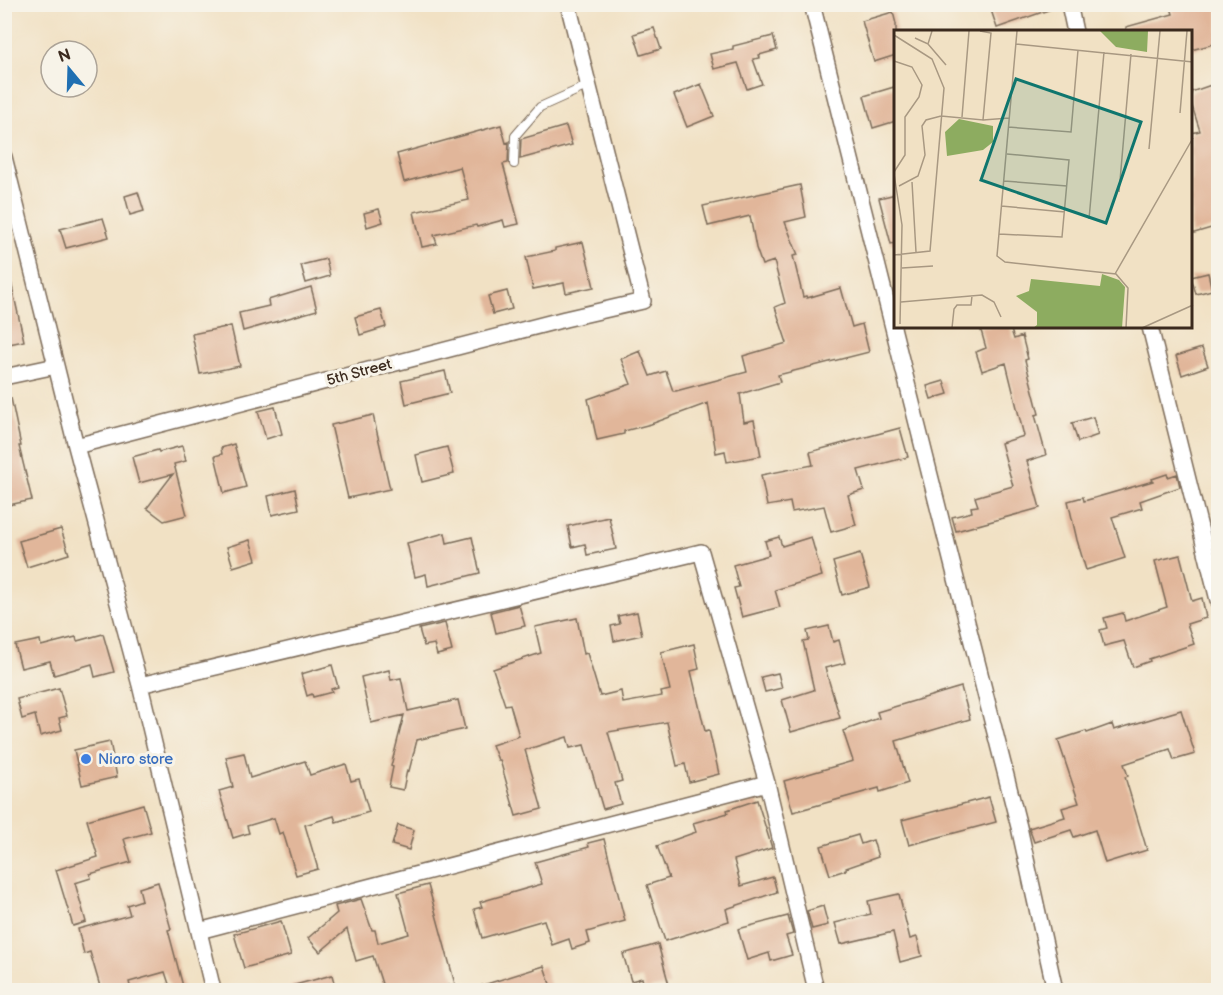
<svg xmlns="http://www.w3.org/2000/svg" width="1223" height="995" viewBox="0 0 1223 995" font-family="'Balsamiq Sans',sans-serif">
<rect width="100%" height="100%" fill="#f7f3e8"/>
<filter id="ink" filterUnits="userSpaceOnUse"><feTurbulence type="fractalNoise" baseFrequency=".0167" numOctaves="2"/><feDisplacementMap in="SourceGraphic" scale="12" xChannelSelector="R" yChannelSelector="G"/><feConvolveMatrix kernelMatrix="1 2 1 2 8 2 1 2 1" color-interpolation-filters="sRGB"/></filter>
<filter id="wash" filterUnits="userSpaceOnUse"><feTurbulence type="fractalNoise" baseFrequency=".008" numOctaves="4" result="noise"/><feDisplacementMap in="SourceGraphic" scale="24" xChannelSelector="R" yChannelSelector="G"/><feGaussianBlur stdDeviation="1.35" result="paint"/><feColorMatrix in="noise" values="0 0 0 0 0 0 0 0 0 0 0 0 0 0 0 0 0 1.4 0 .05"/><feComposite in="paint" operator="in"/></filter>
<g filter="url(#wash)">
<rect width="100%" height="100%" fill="#f1e1c4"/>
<g id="blocks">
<path fill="#e1b69a" d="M989,4H1056L1057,7L997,28Z
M1170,4H1218V43L1191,50V32H1126V27L1173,14Z
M893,12L896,24V55L874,62L862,21Z
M654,28L661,49L641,55L634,34Z
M773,36L777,50L759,55L760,58L753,59L762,84L747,89L738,63L714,69L710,54L733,49V46Z
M701,84L714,116L687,127L674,95Z
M1214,84L1218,97V226L1191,234V133L1200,131L1191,103V92Z
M894,87L896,95V121L873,128L864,96Z
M501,125L506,143L509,142L508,163L503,164L519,224L505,227L503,220L477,227L476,225L434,235L437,244L422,247L414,212L469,200L460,167L404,182L397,154Z
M566,126L572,145L520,159L521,139Z
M800,185L806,217L785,222L798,255L793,256L803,297L806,296L807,298L841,288L852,327L862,324L869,352L778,375L780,382L740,394L744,422L754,420L761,456L727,462L725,451L716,453L708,403L651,424L624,431V434L597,440L588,399L631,384L621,359L640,351L650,376L666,371L673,391H676L747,372L743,356L787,343L775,307L785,303L774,261L762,265L756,248L750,216L708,226L703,206Z
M138,192L144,211L130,215L125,196Z
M896,194V243L891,244L879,198Z
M379,209L383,222L367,227L364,213Z
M103,218L109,237L66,248L60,229Z
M583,242L594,287L566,293L564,283L533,289L526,257L555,251V248Z
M326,259L330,276L306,283L301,265Z
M1208,273L1212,290L1196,294L1191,277Z
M11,282L24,341L4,345V283Z
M311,287L317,310L243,331L239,313L269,306L268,300Z
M507,291L512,309L493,314L488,296Z
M381,310L386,327L360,335L355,317Z
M231,326L240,366L200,374L192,334Z
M980,327H1010L1014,339L1022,336L1028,359L1025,360L1039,414L1035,415L1046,455L1027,461L1040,508L956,531L952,517L972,512L971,507L978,506L975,497L1013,486L1001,443L1024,436L1006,363L982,371L976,352L986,348Z
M1202,348L1208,366L1182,375L1176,356Z
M445,371L450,393L406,404L401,381Z
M944,381L948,394L931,399L927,386Z
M11,398L21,446H19L32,500L4,506V399Z
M275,407L282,434L266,439L258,411Z
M373,415L390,489L348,498L331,425Z
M1093,417L1098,435L1078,442L1072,423Z
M900,428L908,457L858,470L864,490L848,495L856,525L831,532L824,506L792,512L790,502L767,506L761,475L813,465L810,452Z
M234,444L246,487L224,493L215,456L222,454L221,448Z
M182,446L186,461L174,464L187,515L164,521L147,508L173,474L139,483L132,457L158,450L159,452Z
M447,447L454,474L422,482L416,455Z
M1167,474L1168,477L1177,474L1180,487L1140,501L1142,508L1112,517L1125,558L1086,570L1077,540L1068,501L1083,497L1084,501L1153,481L1152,479Z
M295,489L299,509L272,515L268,496Z
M609,517L616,549L587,555L585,544L572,547L568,526Z
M61,529L69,554L27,567L19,541Z
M445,533L447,543L472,537L480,573L428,586L426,574L415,577L407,543Z
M779,537L782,546L811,537L822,576L775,590L780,607L742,617L734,588L739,587L733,565L769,555L765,541Z
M250,540L256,560L233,567L227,547Z
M860,554L870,587L842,595L833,562Z
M1180,555L1192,601L1202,598L1206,618L1187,624L1194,644L1149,659L1150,661L1133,667L1124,641L1104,646L1100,630L1107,628L1104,618L1123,613L1125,621L1167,607L1155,561Z
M519,605L525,626L496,633L491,612Z
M637,612L642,635L614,641L611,626L620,624L618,616Z
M577,618L584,654L587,653L600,696L621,691L623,703L662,696L661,692L670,690L661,652L694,644L699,669L691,671L705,731L709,730L719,774L689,782L685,764L677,766L667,722L608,732L622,781L615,783L621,804L603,809L584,745L570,748L567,737L525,750L542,809L516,816L500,760H498L492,745L519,736L510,704L505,705L493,669L541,653L535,627Z
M445,623L452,651L437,655L434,644L424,646L419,629Z
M829,626L833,642L839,640L845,663L825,668L840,718L791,732L782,700L814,690L803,641L809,640L807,631Z
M103,634L114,672L95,677L92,664L54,675L50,661L21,668L15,645L40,640L41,646L76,637L77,641Z
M332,665L338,687L331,689L332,692L313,697L312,694L307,696L301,674Z
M389,670L391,680L401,678L408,711L458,700L465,729L417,740L409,771L407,770L403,790L389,787L393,767L391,766L404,715L371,723L361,677Z
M778,673L782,688L765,692L761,677Z
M961,687L970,719L896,741L908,783L880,792L879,788L793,812L784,781L853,761L843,731L879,718L877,712Z
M59,688L67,716L59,718L62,730L40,736L35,715L22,719L17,699Z
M1181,710L1195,754L1174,760L1170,749L1124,764L1128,776L1125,777L1147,850L1105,863L1095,830L1074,837L1071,830L1034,842L1029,828L1065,817L1062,808L1079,803L1058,740L1086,731L1087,733L1112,724L1114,730Z
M110,742L117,777L82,785L74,750Z
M244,753L250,778L305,761L310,775L346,764L351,781L359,779L369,812L336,822L334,816L305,825L318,869L296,875L283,832L279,834L274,818L247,826L249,833L233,838L219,791L233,787L226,757Z
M989,797L996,822L909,845L902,820Z
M757,800L772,848L734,860L741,886L773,877L777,892L726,909L729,921L665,941L647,885L669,878L657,846L696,832L693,823L728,813L727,810Z
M143,804L151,832L124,839L131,862L90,874L91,878L75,883L86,922L73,926L56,870L98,857L87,820Z
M398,825L414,830L409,850L392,845Z
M858,835L861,844L873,840L878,857L846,868V870L830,875L821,846Z
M604,839L625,921L587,932L590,943L572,949L569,939L552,945L544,920L482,938L474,909L482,907L480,902L542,884L535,862L589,847L588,843Z
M158,882L171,929L168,930L184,990H171L165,972L129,982L131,990H101L90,952L84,954L78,929L130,915L127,905L142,900L139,888Z
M428,885L455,984L430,990H422L421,986L406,990H384L373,956L356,961L347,929L320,952L308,938L337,913L335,906L361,899L372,930H375L378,943L409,934L398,893Z
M899,894L910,939L917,937L922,956L900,962L893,932L841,944L835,923L871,914L868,901Z
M823,906L828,925L812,929L807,911Z
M788,916L793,934L786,936L792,955L771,961L769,953L747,960L738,929Z
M281,921L291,955L244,968L234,934Z
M658,944L669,985L645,990L642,978L631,981L623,954Z
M544,966L552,990H478L477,987Z
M332,975L336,990H291V986Z"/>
</g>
</g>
<g filter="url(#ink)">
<use href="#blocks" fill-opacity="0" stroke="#7b6a58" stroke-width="1.5"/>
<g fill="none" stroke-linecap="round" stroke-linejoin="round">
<defs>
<path id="service" d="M514,164L515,136L540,107L589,85"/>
<path id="minor" d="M812,4L952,563L1019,827L1055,990
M1069,4L1075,32
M4,157L76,446L140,685L213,990
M1150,327L1218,600
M4,377L56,366
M76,446L565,319L643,301L568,4
M140,685L701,552L767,783L816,990
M199,931L767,783"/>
</defs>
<use href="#service" stroke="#7b6a58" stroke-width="10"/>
<use href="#minor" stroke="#7b6a58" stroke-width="18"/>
<use href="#service" stroke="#fff" stroke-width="8"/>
<use href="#minor" stroke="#fff" stroke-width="15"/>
</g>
</g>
<circle fill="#3f7fe0" stroke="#f7f3e8" stroke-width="2" cx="86" cy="759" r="6"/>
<g text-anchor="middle" stroke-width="6" stroke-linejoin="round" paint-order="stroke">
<g font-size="15" fill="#3b2a1e" stroke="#f7f3e8">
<text transform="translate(359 372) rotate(-15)" y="5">5th Street</text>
</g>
<g font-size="15" fill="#366cbe" stroke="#f7f3e8" text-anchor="start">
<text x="98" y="764">Niaro store</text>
</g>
</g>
<g transform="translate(894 30)">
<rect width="298" height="298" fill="#f1e1c4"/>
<path d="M206,1H254L253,22L222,17ZM65,89L99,96V112L89,120L53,126L51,102ZM208,244L225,250L231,257L228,298H139L143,295V282L122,266L135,261L137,249L206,256Z" fill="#8dac60"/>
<path fill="none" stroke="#a89882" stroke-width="1.5" d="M123,1L103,226L111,232L222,244L234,258L232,298M0,5L38,29L50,58L36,221L0,225M21,8L34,14L38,1M34,14L52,35M122,14L299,32M0,31L18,37L28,55L25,67L11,87V125L0,142M286,83L293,1M68,87L75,1M89,90L115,88M114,97L177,102L184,20M255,119L266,1M0,144L8,195L6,294M110,151L173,156M18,152L22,222M5,156L24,146L31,125L28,96L32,90L47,86L89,90L97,3L86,1M225,162L237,24M107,176L171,182M195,189L210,22M105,204L168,207L175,130L113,124M8,238L39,236M221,244L299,108M7,272L88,265L100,272L107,287M58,298L60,279L63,275H77L78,266M248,298L299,275"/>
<path fill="#0f766e" fill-opacity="0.15" stroke="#0f766e" stroke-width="3" d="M122,49L247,92L212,193L87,150Z"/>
<rect width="298" height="298" fill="none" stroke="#3b2a1e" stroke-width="3"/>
</g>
<rect width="1223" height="995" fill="none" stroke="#f7f3e8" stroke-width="24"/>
<g transform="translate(69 69) rotate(341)"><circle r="28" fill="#f7f3e8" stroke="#aca397" stroke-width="1.5"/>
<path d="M0-4.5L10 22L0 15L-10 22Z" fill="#1f6fb2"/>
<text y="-9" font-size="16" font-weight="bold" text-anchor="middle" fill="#3b2a1e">N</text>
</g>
</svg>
